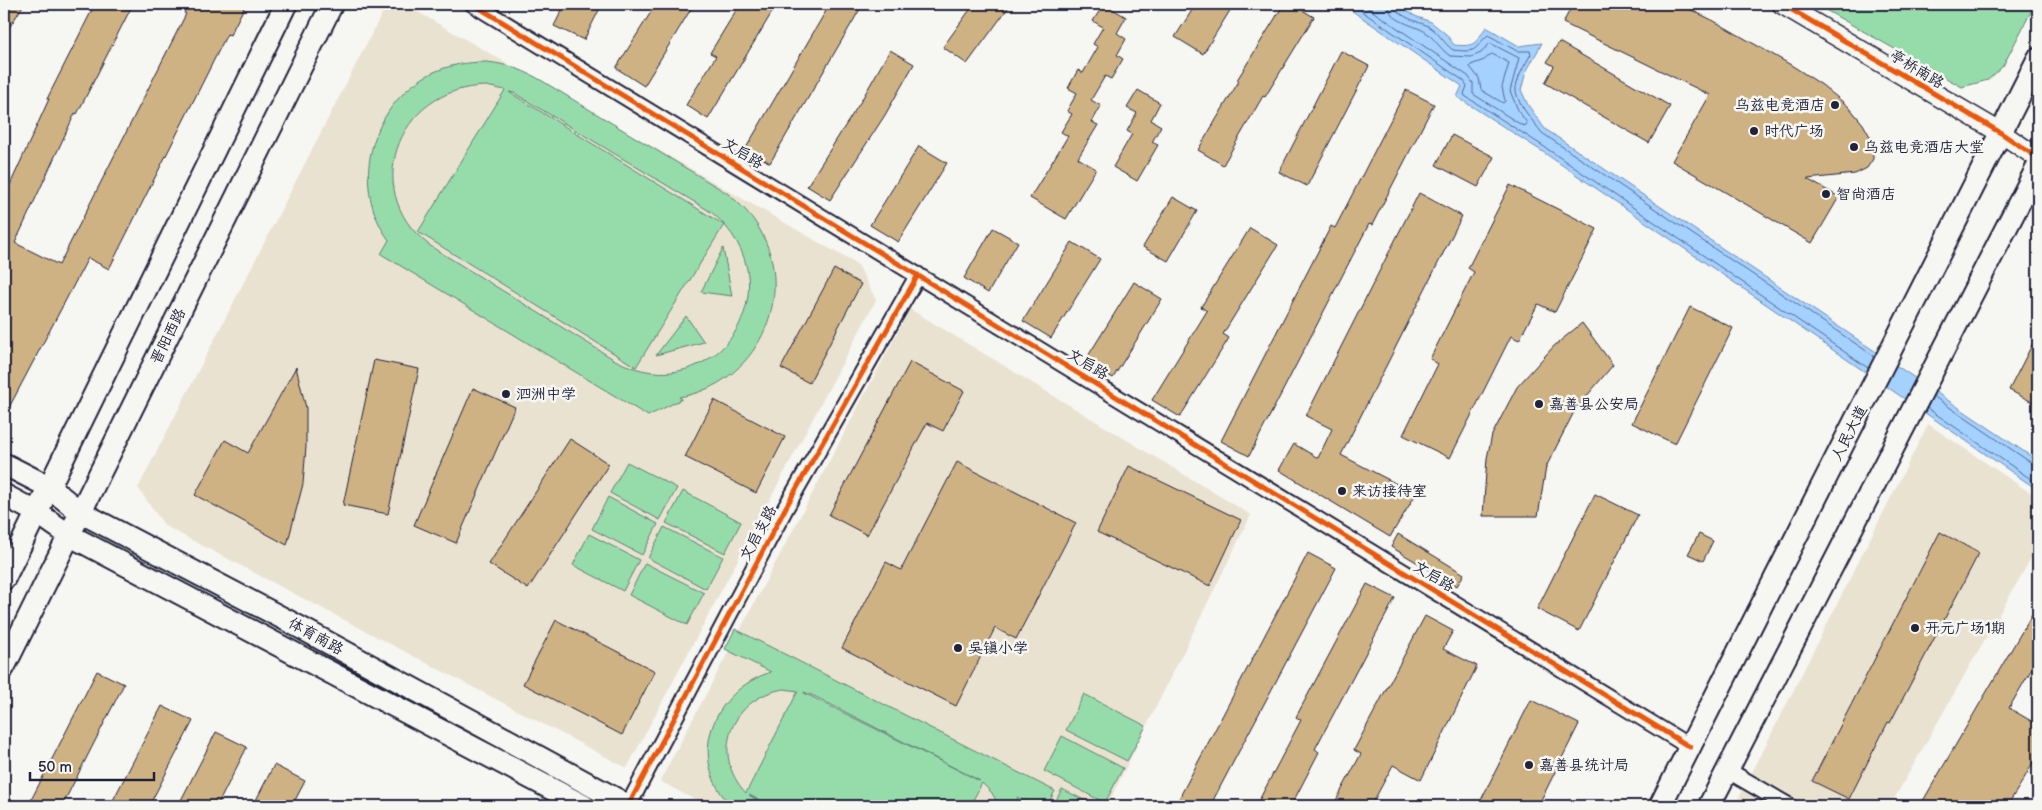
<svg xmlns="http://www.w3.org/2000/svg" width="2042" height="810" viewBox="0 0 2042 810" font-family="'Balsamiq Sans','LXGW WenKai TC',sans-serif">
<rect width="100%" height="100%" fill="#f6f6f2"/>
<filter id="ink" filterUnits="userSpaceOnUse"><feTurbulence type="fractalNoise" baseFrequency=".02" numOctaves="2"/><feDisplacementMap in="SourceGraphic" scale="10" xChannelSelector="R" yChannelSelector="G"/><feConvolveMatrix kernelMatrix="1 2 1 2 8 2 1 2 1" color-interpolation-filters="sRGB"/></filter>
<g filter="url(#ink)">
<path fill="#eae2d1" d="M387,4H404L858,265L876,300L627,768L165,526L138,488Z
M910,309L1251,515L1107,806H706L660,781Z
M1928,424L2038,498V546L1890,806H1735Z"/>
<path fill="#96dcaa" stroke="#5c7f72" fill-rule="evenodd" d="M1815,4H2035L2003,66L1988,80L1962,87Z
M487,62C508,64 526,71 544,82L727,193C740,204 752,215 760,230C798,298 756,385 679,397L682,399L648,416L381,254L389,240C349,186 370,107 428,75C447,65 466,62 487,62ZM486,86L505,90L418,232L636,367L724,225L509,92L514,93L711,212C800,285 716,413 615,360L435,249C357,198 395,87 486,86Z
M723,248L732,296L701,292Z
M686,316L704,342L656,355Z
M627,462L677,488L660,520L610,493Z
M683,491L741,522L725,553L666,523Z
M608,497L658,524L642,555L592,529Z
M664,527L723,557L706,589L648,558Z
M589,534L639,560L623,591L573,565Z
M645,563L704,593L687,625L629,595Z
M735,629L1055,791L1047,806H1035L1017,797L1020,806H999L992,793L982,783L970,806H772L749,795L766,806H731C686,758 712,691 771,672L725,649ZM784,689L798,691L746,793C709,754 732,697 784,689ZM804,692L816,697L980,781L804,693Z
M1084,694L1146,726L1127,761L1066,730Z
M1062,736L1123,768L1105,803L1044,771Z
M1062,789L1096,806H1053Z"/>
<path fill="#a4d1ff" stroke="#708bb1" d="M1342,4H1396L1415,16L1431,22L1446,34L1454,45C1475,47 1475,44 1486,27L1519,46L1542,43L1526,72L1521,90L1528,105L1545,129L2038,461V490L1540,150L1457,97L1462,86Z"/>
<g fill="none" stroke-linecap="round" stroke-linejoin="round">
<path stroke="#566889" stroke-width="1" d="M1351,4L1464,81L1467,86L1464,94L1465,96L1543,146L1868,368
M1362,4L1468,76L1473,83V94L1523,126L1526,125L1527,123L1518,110L1510,91L1519,58L1490,43L1481,53L1471,57L1450,56C1441,50 1436,40 1427,33C1415,24 1389,23 1388,4
M1394,4C1396,16 1416,21 1426,25C1438,30 1443,43 1453,50C1480,53 1472,49 1488,35L1517,51H1530L1531,54C1526,63 1514,82 1516,92C1519,106 1533,121 1542,133L1874,356
M1492,54L1509,63L1502,87L1505,101L1503,103L1481,90L1479,78L1470,67L1471,65L1484,60Z
M1933,396L2033,464L2038,465
M1927,408L2038,484"/>
</g>
<path fill="#cfb284" stroke="#22223b" d="M4,4H24L4,36Z
M95,4H133L77,114L75,113L15,243L59,265L186,14L184,13L189,4H246L230,35L227,34L109,269L88,258L4,417V198L49,99H47Z
M565,4H602L584,40L554,26Z
M656,4H694L644,86L616,68Z
M740,4H777L708,119L686,105L716,56L710,53Z
M830,4H863L770,163L746,148Z
M974,4H1011L967,64L943,47Z
M1104,4L1126,17L1117,33L1126,39L1117,55L1123,59L1111,79L1105,76L1091,100L1101,106L1092,122L1098,125L1078,158L1096,169L1066,219L1030,198L1068,136L1061,132L1072,114L1067,111L1077,93L1068,88L1078,70L1083,73L1098,47L1093,44L1103,27L1093,21Z
M1196,4H1234L1203,54L1175,37Z
M1284,4H1292L1314,17L1265,97L1263,96L1223,165L1198,150L1239,81L1237,80Z
M1573,4H1679L1714,21L1791,65L1822,85L1849,107L1863,124L1873,142V159L1867,168L1855,174L1807,179L1839,197L1812,243L1672,161L1710,95L1563,23Z
M1559,42L1670,106L1649,143L1545,83L1554,66L1547,62Z
M890,50L914,64L885,115L830,200L807,186L861,101Z
M1341,51L1369,66L1307,186L1279,172Z
M1138,90L1160,103L1151,120L1161,126L1152,142L1158,145L1137,181L1113,167L1132,134L1127,131L1137,113L1127,108Z
M1406,90L1434,104L1372,225L1369,224L1249,456L1221,441L1331,226L1335,228Z
M1452,135L1494,157L1478,187L1436,165Z
M919,146L947,163L898,242L870,225Z
M1510,185L1597,229L1555,312L1538,304L1519,340L1511,336L1450,458L1403,435L1438,364L1430,359L1474,272L1468,268Z
M1419,193L1462,216L1341,455L1416,494L1390,537L1279,470L1294,444L1318,458L1332,429L1306,416Z
M1173,197L1197,211L1168,261L1143,247Z
M993,228L1018,242L988,293L964,278Z
M1250,228L1278,245L1223,334L1229,338L1180,417L1152,400L1207,311L1201,307Z
M1072,242L1100,259L1051,338L1023,321Z
M834,269L861,284L809,383L781,368Z
M1134,282L1162,299L1113,378L1085,361Z
M1690,307L1733,328L1675,444L1632,423Z
M1582,323L1613,365L1575,410L1546,467L1538,516H1483L1487,458L1492,435L1517,387L1554,346Z
M2038,333V405L2009,390Z
M374,360L419,369L388,514L343,505Z
M910,362L964,391L943,431L927,423L867,535L829,515Z
M296,367L306,408V447L303,484L287,545L195,495L225,440L248,453Z
M473,388L515,407L456,543L414,525Z
M714,400L785,437L756,493L685,457Z
M570,439L609,464L528,589L489,564Z
M957,462L1076,523L1016,639L995,628L956,706L842,648L886,562L901,570Z
M1129,466L1241,520L1210,586L1097,532Z
M1595,494L1638,515L1579,631L1537,609Z
M1940,532L1979,553L1890,723L1888,722L1849,799L1812,781Z
M1398,534L1464,574L1457,586L1391,547Z
M1699,534L1713,541L1703,561L1688,554Z
M1308,553L1336,568L1210,806H1175Z
M1367,584L1395,598L1315,749L1319,752L1291,806H1256L1301,720L1296,717Z
M2038,604V658L2009,708L2038,725V754L2022,782L2007,806H1920Z
M1425,616L1453,631L1443,649L1477,666L1421,780L1393,765L1371,806H1333L1361,754L1354,750Z
M556,620L655,671L622,735L523,684Z
M97,671L124,684L62,806H28Z
M1531,700L1579,724L1538,806H1478Z
M162,706L193,721L175,756L149,806H110Z
M216,732L247,747L217,806H178Z
M274,765L305,781L292,806H253Z"/>
<g fill="none" stroke-linecap="round" stroke-linejoin="round">
<defs>
<path id="minor" d="M473,4L1690,747
M1727,770L1789,806
M628,806L786,507L918,275"/>
<path id="tertiary" d="M1782,4L2001,133L2038,158"/>
<path id="secondary" d="M4,464L49,487L80,512L290,622L629,806
M4,495L36,512L69,535L584,806
M4,579L286,4
M4,667L332,4
M1660,806L2038,59
M1709,806L2038,166"/>
</defs>
<use href="#minor" stroke="#22223b" stroke-width="19"/>
<use href="#tertiary" stroke="#22223b" stroke-width="22"/>
<use href="#secondary" stroke="#22223b" stroke-width="25"/>
<use href="#minor" stroke="#f6f6f2" stroke-width="15"/>
<use href="#tertiary" stroke="#f6f6f2" stroke-width="19"/>
<use href="#secondary" stroke="#f6f6f2" stroke-width="21"/>
<defs>
<path id="cycleway" d="M473,4L1690,747
M1782,4L2001,133L2038,158
M628,806L786,507L918,275"/>
</defs>
<use href="#cycleway" stroke="#f6f6f2" stroke-width="8"/>
<use href="#cycleway" stroke="#e8590c" stroke-width="5"/>
</g>
</g>
<g fill="#22223b" stroke="#f6f6f2" stroke-width="2">
<circle cx="1835" cy="105" r="5"/>
<circle cx="1754" cy="131" r="5"/>
<circle cx="1854" cy="147" r="5"/>
<circle cx="1826" cy="194" r="5"/>
<circle cx="506" cy="394" r="5"/>
<circle cx="1539" cy="404" r="5"/>
<circle cx="1342" cy="491" r="5"/>
<circle cx="1915" cy="628" r="5"/>
<circle cx="958" cy="648" r="5"/>
<circle cx="1529" cy="765" r="5"/>
</g>
<g text-anchor="middle" stroke-width="5" stroke-linejoin="round" paint-order="stroke">
<g font-size="15" fill="#22223b" stroke="#f6f6f2">
<text transform="translate(1917 69) rotate(31)" y="5">亭桥南路</text>
<text transform="translate(743 153) rotate(31)" y="5">文启路</text>
<text transform="translate(168 336) rotate(-64)" y="5">晋阳西路</text>
<text transform="translate(1088 364) rotate(31)" y="5">文启路</text>
<text transform="translate(1849 433) rotate(-63)" y="5">人民大道</text>
<text transform="translate(758 533) rotate(-62)" y="5">文启支路</text>
<text transform="translate(1434 576) rotate(31)" y="5">文启路</text>
<text transform="translate(316 636) rotate(29)" y="5">体育南路</text>
</g>
<g font-size="15" fill="#22223b" stroke="#f6f6f2" text-anchor="start">
<text x="1825" y="110" text-anchor="end">乌兹电竞酒店</text>
<text x="1764" y="136">时代广场</text>
<text x="1864" y="152">乌兹电竞酒店大堂</text>
<text x="1836" y="199">智尚酒店</text>
<text x="516" y="399">泗洲中学</text>
<text x="1549" y="409">嘉善县公安局</text>
<text x="1352" y="496">来访接待室</text>
<text x="1925" y="633">开元广场1期</text>
<text x="968" y="653">吴镇小学</text>
<text x="1539" y="770">嘉善县统计局</text>
</g>
</g>
<rect width="2042" height="810" fill="none" stroke="#f6f6f2" stroke-width="20"/>
<rect x="10" y="10" width="2022" height="790" fill="none" stroke="#22223b" stroke-width="2" filter="url(#ink)"/>
<path d="M30 772v8h124v-8" fill="none" stroke="#22223b" stroke-width="2.5"/>
<text x="38" y="772" font-size="15" fill="#22223b" stroke="#f6f6f2" stroke-width="4" paint-order="stroke">50 m</text>
</svg>
